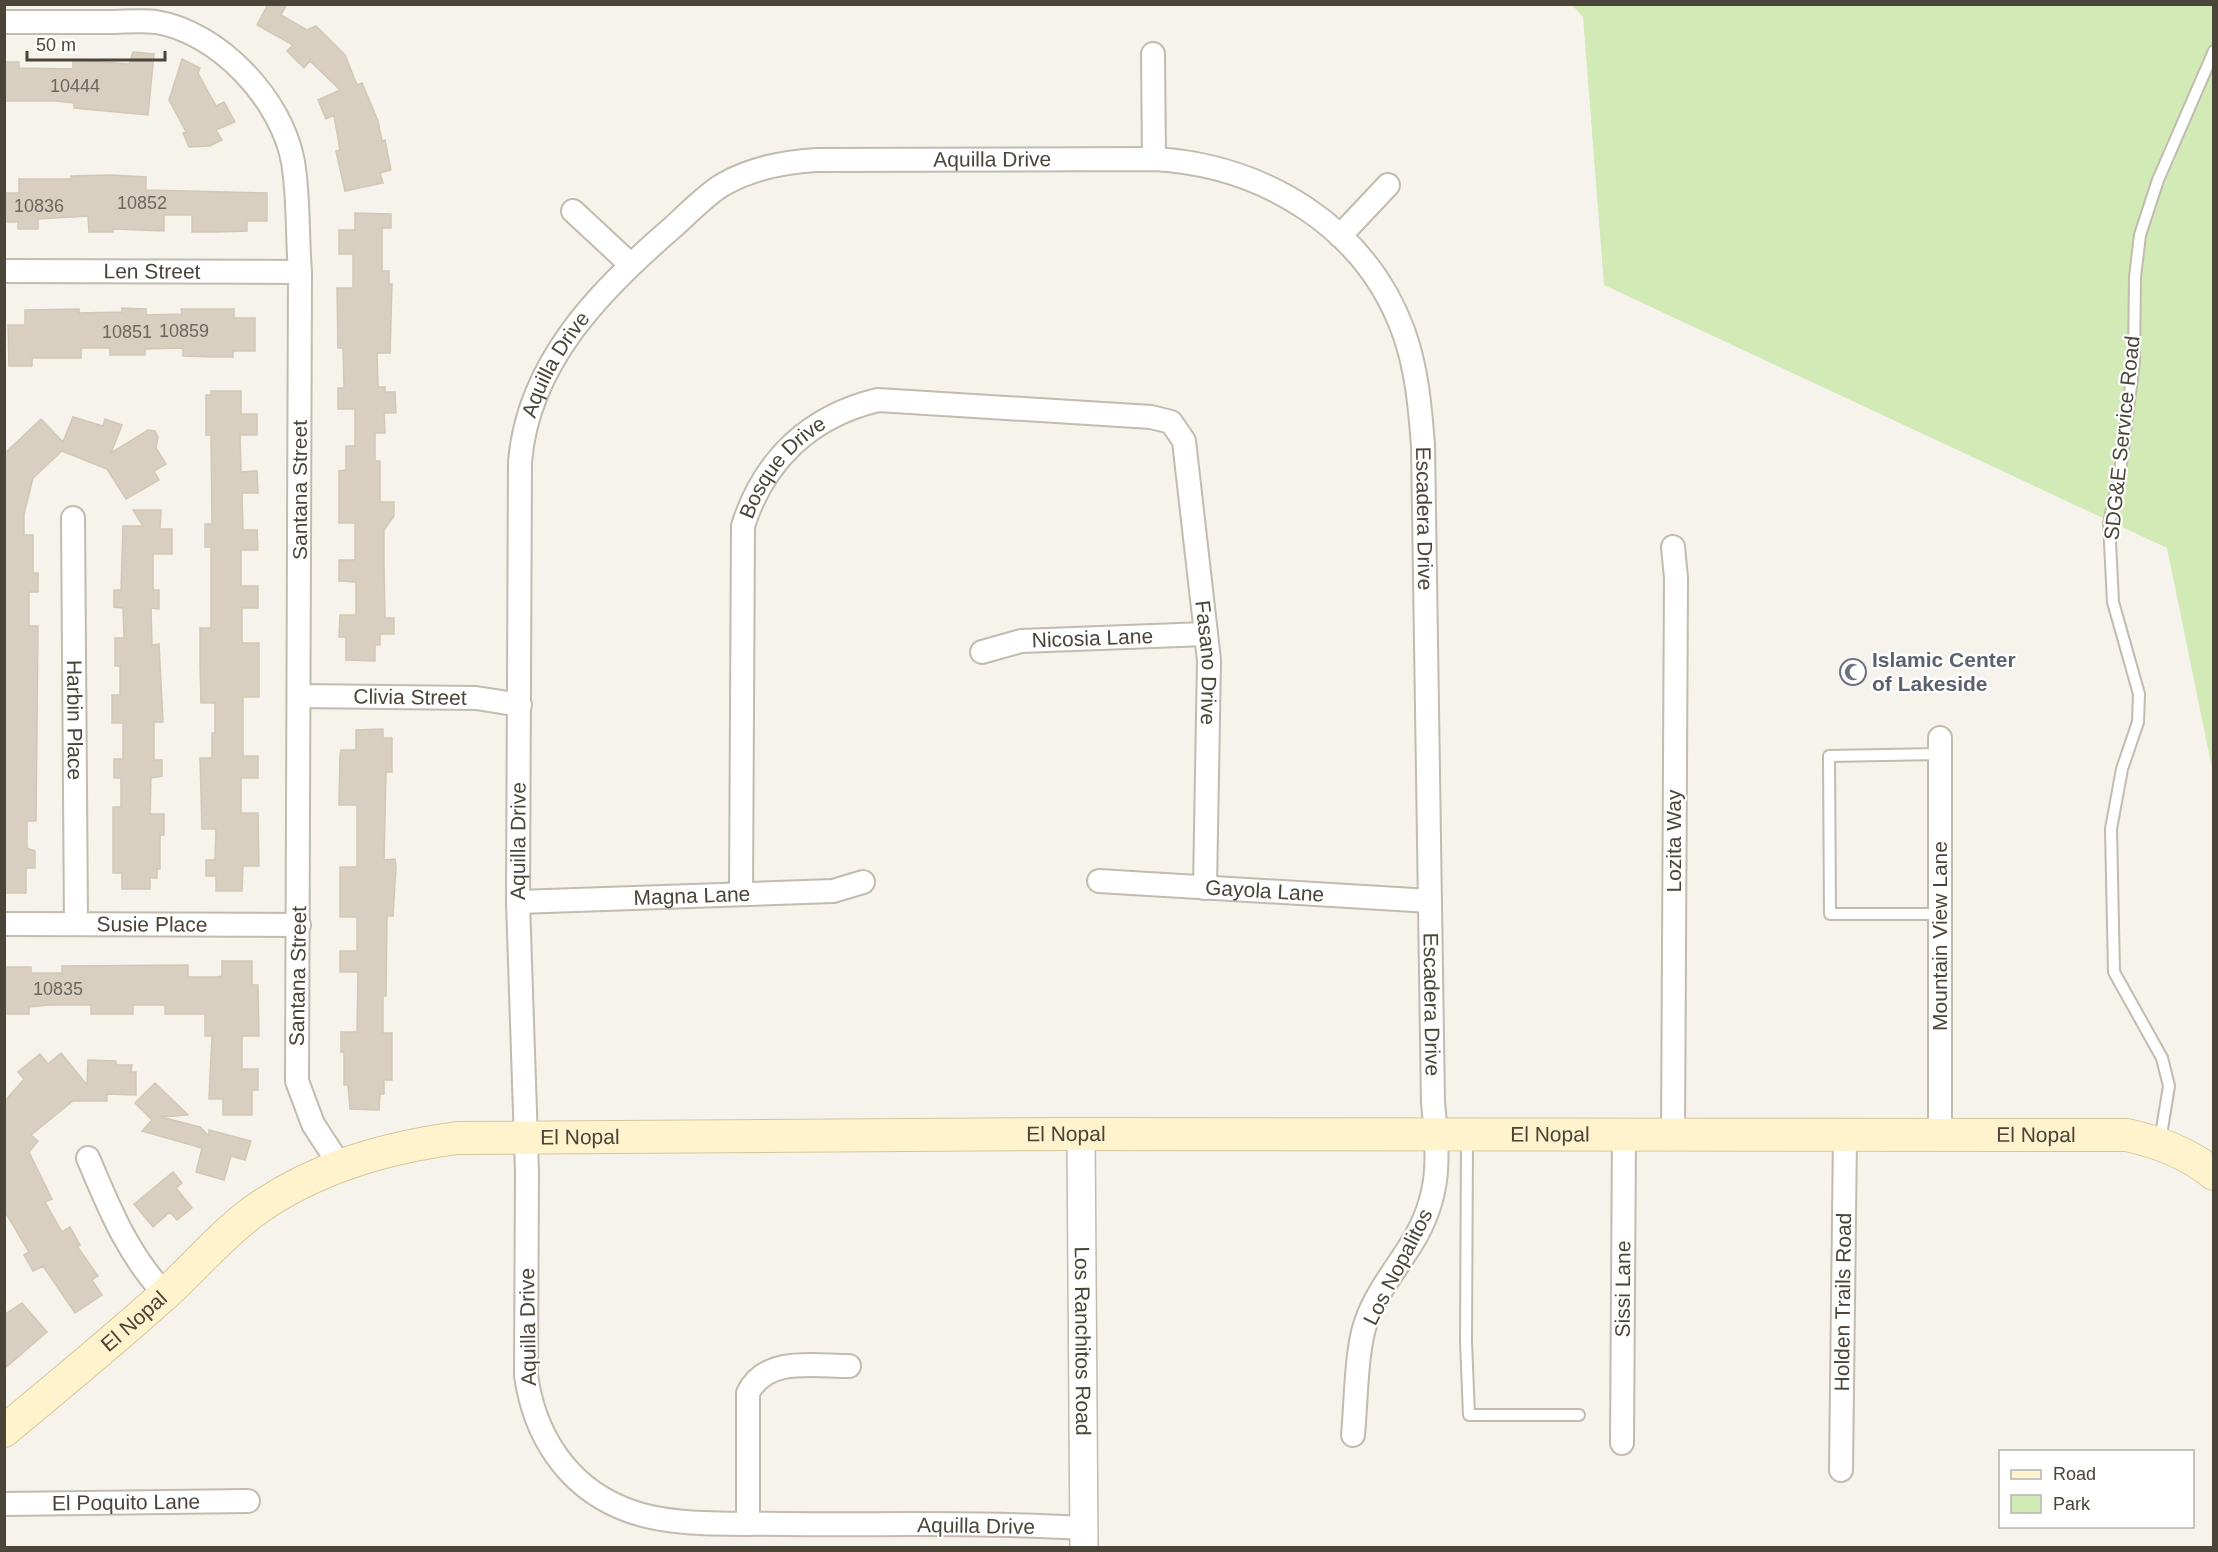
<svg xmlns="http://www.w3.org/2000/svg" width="2218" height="1552" viewBox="0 0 2218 1552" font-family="Arial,sans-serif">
<rect width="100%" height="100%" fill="#f6f3ec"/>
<path fill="#d2eab5" d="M1572,5H2213V773L2167,548L1604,285L1583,17Z"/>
<path fill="#d8cfc1" stroke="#d3c7b4" stroke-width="1.5" d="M268,4H287L281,15L307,30L316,26L345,55L357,85L362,83L378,121L382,141L385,140L391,170L380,173L383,183L345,191L336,151L340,150L334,115L326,119L318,100L340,90L310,61L304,68L287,51L293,45L257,25Z
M133,52L154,54L148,115L74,108V103L56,101H4V62H19V68L73,69V60L129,64Z
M182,59L200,68L198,73L216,106L224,102L235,122L216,130L222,140L210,146L189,147L183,133L186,132L169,100Z
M111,175L146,177V190L267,193V221H247V231L216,232H192V215H164V231L113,229V232H89L88,216L38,219V229H18V222H4V193H19V179H71V176Z
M355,213L391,214V228H382V271H389V284H392L390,353H377L378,387H385V392H395L396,413H384L385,433H375V461H380V502H394V516L384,530V566L385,618H394V634H380V645H375V661L346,660V637H339L340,615H356V582L339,581V560H355V523H339V471L346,470V446H355V409H338V388H344L343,348H338L337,288H353V254H339V230H355Z
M122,308L146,309V315L182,314L181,309H234V318H255V351H233V357H214L183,356V348L145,349V355H110V348H81V358H32V366H9L8,325H25V310L79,309V313L122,312Z
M211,391H241V414H257V435H240L241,472L257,471L258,493H242L243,530H257L258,550H241V586H258V608H242V643H259V697H243V756H258V778H241V813H258L259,866H243L242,891H216V876H206V860H215L216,829H202L200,758H212V733H215V703H201L200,662V628H211V547H205V524H212L211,435H206V395H211Z
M73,417L103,426L105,419L122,425L111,453L148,430L155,431L158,437L156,448L166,464L154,471L159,480L126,499L107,469L62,451L33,478L24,514V535H33V573H38V592H29V626H38L36,821H27V848L35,851V868H26V893H4V454L41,419L63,442Z
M133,510H161L160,529H172V554H153V590H159V609L151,608L152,645L159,644L163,722H154V760H162V776L151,778L150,814H164V835H160V869H157V878H150V889H122V873H113V807H121V778H114V759H123V723H112V695H120V666H115V638H124L123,608L114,607V590H121L123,526H143Z
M383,729V738H392V772H386L384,860L395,859L396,867L393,916H387L386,996H383V1033H392V1080H384V1094H380L379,1110L350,1109L348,1085H344V1052H341V1032H357L358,972H340V951H357V917H340V867H357V805H339L340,755L341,750H356V730Z
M222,961H252V985H258L259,1036H242V1069H258V1090H252V1115H223V1099H209L212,1036H205V1014H165V1005H133V1014H91V1005H49L29,1007V1014H4V967H31V973H62V966L188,965V977H218L222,976Z
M61,1053L87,1085L88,1060L116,1061V1065H132L131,1072H136V1095L107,1094V1101H73L31,1135L38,1141L29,1152L52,1199L45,1202L62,1232L70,1227L80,1245L77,1246L98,1276L92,1280L102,1295L75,1313L43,1266L33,1271L24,1255L29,1252L4,1210V1102L24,1079L18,1072L30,1062L40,1054L48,1064Z
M155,1083L188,1115L161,1117L200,1127L209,1136V1130L251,1141L245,1160L231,1156L224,1180L196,1172L202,1148L142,1131L152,1120L135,1103Z
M173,1172L182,1183L176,1188L192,1208L177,1220L170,1212L153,1227L134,1204Z
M22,1303L47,1332L4,1369V1315Z"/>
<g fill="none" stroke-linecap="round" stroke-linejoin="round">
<defs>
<path id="service" d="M1939,754L1829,756L1830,914H1940
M1467,1138L1466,1342L1469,1415H1579
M2160,1141L2169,1086L2162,1058L2114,972L2111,829L2122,769L2138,722L2139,694L2113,602L2109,523L2120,472L2134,362L2135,277L2140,235L2158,180L2214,51"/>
<g id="minor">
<path d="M4,22C40,22 75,22 110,22C125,22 141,20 156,22C219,32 282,100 293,162C299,197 297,236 300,272L297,1081L313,1124L339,1164"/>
<path d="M1153,54L1154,159"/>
<path d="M573,211L630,264"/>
<path d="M1340,236L1388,185"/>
<path id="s1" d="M4,271L300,272"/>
<path id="s2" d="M73,518L76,924"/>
<path d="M1673,547L1676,578L1673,1135"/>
<path id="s3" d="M982,652L1021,641L1206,634"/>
<path id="s4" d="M299,696L476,698L520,705"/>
<path d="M1940,738V1133"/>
<path id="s5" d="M1099,881L1430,901"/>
<path id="s6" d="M741,894L743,526C764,459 811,416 878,400L1151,417L1171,422L1184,441L1209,660L1205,888"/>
<path id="s7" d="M518,902L833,891L863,882"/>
<path id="s8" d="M4,924L299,925"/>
<path d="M88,1158C109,1208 128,1255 165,1294"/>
<path id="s9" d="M1622,1443L1624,1135"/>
<path id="s10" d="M1841,1470L1845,1135"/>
<path id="s11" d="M4,1504L248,1501"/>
<path d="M748,1524V1393C766,1356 814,1366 849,1366"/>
<path id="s12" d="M1084,1528C984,1522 884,1525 784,1524C735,1523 668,1528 622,1508C566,1485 534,1434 526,1375L527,1172L518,902L520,462C528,363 600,290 672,228C688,214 705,195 724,184C752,168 784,162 816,160L1154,159C1264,165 1366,227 1404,333C1417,370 1420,407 1423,445L1433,1103C1439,1156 1441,1196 1412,1243C1396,1269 1376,1293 1366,1322C1356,1349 1356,1405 1353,1435"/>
</g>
<g id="tertiary">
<path id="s13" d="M1081,1134L1084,1548"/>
</g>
<g id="secondary">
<path id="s14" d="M4,1431C58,1386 112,1342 164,1295C194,1268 220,1236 254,1211C314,1168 384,1148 457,1138L1066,1134L2127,1135C2159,1142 2188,1153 2214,1174"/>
</g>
</defs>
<use href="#service" stroke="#c2bbae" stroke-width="14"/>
<use href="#minor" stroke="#c2bbae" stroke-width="26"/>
<use href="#tertiary" stroke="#c2bbae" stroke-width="30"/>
<use href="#secondary" stroke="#d6c79b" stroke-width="34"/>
<use href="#service" stroke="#fff" stroke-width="10"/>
<use href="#minor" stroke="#fff" stroke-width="22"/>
<use href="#tertiary" stroke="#fff" stroke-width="27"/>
<use href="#secondary" stroke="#fff3cd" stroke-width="32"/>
</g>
<defs>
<symbol id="mosque-ring" viewBox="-11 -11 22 22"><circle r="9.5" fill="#fff" stroke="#6b7280" stroke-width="1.5"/><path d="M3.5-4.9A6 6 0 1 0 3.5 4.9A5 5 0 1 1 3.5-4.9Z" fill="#6b7280"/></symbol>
</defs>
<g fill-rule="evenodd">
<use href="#mosque-ring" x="1838" y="657" width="30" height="30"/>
</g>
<g text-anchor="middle" stroke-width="4.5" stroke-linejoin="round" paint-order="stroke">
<g font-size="18" fill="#6e675b">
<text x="75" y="92">10444</text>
<text x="142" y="209">10852</text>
<text x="39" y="212">10836</text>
<text x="184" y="337">10859</text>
<text x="127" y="338">10851</text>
<text x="58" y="995">10835</text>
</g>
<g font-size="21" fill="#4b4439" stroke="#fff">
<text dy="7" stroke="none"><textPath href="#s12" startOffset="2176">Aquilla Drive</textPath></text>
<text dy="7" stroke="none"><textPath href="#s1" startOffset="148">Len Street</textPath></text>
<text dy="7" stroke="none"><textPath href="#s12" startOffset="1654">Aquilla Drive</textPath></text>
<text transform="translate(2122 438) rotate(-84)" y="7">SDG&amp;E Service Road</text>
<text dy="7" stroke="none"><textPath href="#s6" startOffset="440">Bosque Drive</textPath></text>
<text transform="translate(300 490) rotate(-90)" y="7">Santana Street</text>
<text dy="7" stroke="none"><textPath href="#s12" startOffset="2848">Escadera Drive</textPath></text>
<text dy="7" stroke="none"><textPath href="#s3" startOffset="112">Nicosia Lane</textPath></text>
<text dy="7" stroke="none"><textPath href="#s6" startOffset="1102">Fasano Drive</textPath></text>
<text dy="7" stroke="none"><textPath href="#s4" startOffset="111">Clivia Street</textPath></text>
<text dy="7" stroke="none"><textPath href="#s2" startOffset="202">Harbin Place</textPath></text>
<text transform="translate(1674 841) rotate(-90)" y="7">Lozita Way</text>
<text dy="7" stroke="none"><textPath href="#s12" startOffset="1170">Aquilla Drive</textPath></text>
<text dy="7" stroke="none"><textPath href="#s5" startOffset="166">Gayola Lane</textPath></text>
<text dy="7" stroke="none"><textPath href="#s7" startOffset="174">Magna Lane</textPath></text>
<text dy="7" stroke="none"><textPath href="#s8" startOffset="148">Susie Place</textPath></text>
<text transform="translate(1940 936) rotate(-90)" y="7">Mountain View Lane</text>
<text transform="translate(298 976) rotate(-89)" y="7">Santana Street</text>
<text dy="7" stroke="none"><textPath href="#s12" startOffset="3334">Escadera Drive</textPath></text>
<text dy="7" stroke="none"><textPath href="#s14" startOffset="2130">El Nopal</textPath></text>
<text dy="7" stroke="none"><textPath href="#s14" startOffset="1160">El Nopal</textPath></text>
<text dy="7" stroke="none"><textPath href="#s14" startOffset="1644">El Nopal</textPath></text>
<text dy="7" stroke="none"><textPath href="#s14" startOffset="674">El Nopal</textPath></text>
<text transform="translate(1398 1267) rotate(-63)" y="7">Los Nopalitos</text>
<text dy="7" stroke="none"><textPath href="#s9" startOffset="154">Sissi Lane</textPath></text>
<text dy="7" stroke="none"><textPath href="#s10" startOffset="168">Holden Trails Road</textPath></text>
<text dy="7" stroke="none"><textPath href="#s14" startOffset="170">El Nopal</textPath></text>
<text transform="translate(528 1327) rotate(-91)" y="7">Aquilla Drive</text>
<text dy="7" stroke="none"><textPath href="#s13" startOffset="207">Los Ranchitos Road</textPath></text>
<text dy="7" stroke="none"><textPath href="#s11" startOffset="122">El Poquito Lane</textPath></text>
<text transform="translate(976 1526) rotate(1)" y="7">Aquilla Drive</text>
</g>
<g font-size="21" font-weight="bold" fill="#5b616d" stroke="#fff" text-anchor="start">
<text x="1872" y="667">Islamic Center<tspan x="1872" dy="24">of Lakeside</tspan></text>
</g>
</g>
<rect width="2218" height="1552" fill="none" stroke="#4b4439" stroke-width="12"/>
<rect x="1999" y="1450" width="195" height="78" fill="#ffffff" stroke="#b7b4b0" stroke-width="1.5"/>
<rect x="2011" y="1470" width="30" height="9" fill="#fff3cd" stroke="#b7b4b0" stroke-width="1.5"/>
<text x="2053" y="1480" font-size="18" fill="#4b4439">Road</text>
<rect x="2011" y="1495" width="30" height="18" fill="#d2eab5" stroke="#b7b4b0" stroke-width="1.5"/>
<text x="2053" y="1510" font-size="18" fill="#4b4439">Park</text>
<path d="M27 51v9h138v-9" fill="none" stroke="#4b4439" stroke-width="3"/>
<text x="36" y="51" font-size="18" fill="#4b4439" stroke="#ffffff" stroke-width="4.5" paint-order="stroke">50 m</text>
</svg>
